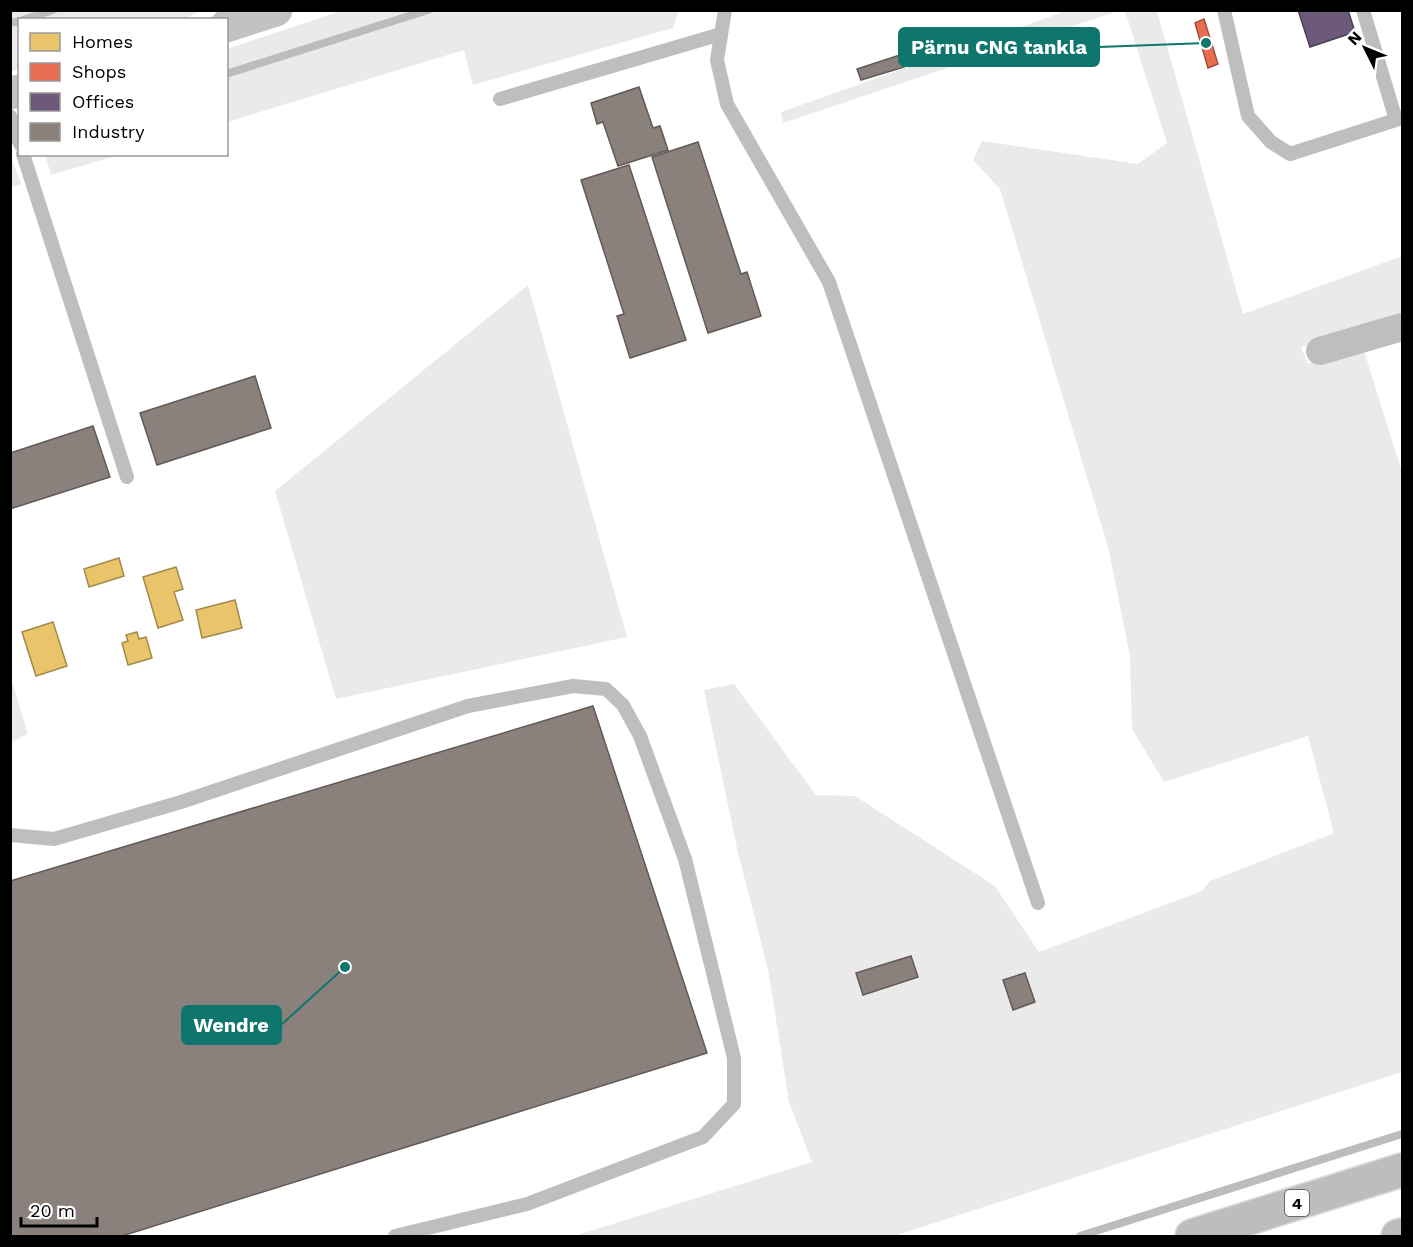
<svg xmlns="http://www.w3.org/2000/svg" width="1413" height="1247" viewBox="0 0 1413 1247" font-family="'Work Sans',sans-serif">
<rect width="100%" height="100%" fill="#fff"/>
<path fill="#eaeaea" d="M11,10H199V11L185,19L20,20L19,69L11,72Z
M344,10H678V11L673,28L473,85L464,50L227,122V49Z
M1066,11H1118L783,123L781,112Z
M1125,11H1157L1243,314L1402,256V316L1301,347L1308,363L1364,351L1402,472V1072L894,1236H574L812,1162L789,1102L768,969L738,853L704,690L734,684L816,795L855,796L995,886L1039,952L1202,891L1210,881L1334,833L1308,736L1164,782L1132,729L1130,656L1108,547L1000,189L973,160L982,141L1138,164L1167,143Z
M10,154L21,184L11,187H10Z
M45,154H119V155L51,175Z
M528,285L627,637L336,699L275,491Z
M10,675L28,734L11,742H10Z"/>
<path fill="#e9c46a" stroke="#a3894a" stroke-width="1.5" d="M119,558L124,576L89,587L84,569Z
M176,567L183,589L174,592L183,620L158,628L143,577Z
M235,600L242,628L202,638L196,610Z
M53,622L67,666L36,676L22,632Z
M137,632L139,639L146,637L152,658L128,665L122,643L128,641L126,635Z"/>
<path fill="#e76f51" stroke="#a24e39" stroke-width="1.5" d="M1204,19L1218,64L1208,68L1195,23Z"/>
<path fill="#6d597a" stroke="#4c3e55" stroke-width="1.5" d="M1298,10H1348L1355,32L1310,47Z"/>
<path fill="#8a817c" stroke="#615a57" stroke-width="1.5" d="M900,55L904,67L861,80L857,69Z
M639,87L653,128L660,126L668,150L618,166L603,122L597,124L591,103Z
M698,142L741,274L747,272L761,316L708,333L652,157Z
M629,165L686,340L630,358L617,316L624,314L581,180Z
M255,376L271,428L157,465L140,413Z
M93,426L110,477L10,509V453Z
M593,706L707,1053L122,1236H10V881Z
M911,956L918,977L863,995L856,973Z
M1025,973L1035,1002L1013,1010L1003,980Z"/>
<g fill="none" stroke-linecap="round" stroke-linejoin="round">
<path stroke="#bcbcbc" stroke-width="8" d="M23,20L53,10
M10,23L20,21
M226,74L428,10
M1080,1236L1402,1134"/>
<defs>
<path id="highway" d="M1192,1236L1402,1170
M1398,1236L1402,1235"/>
</defs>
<use href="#highway" stroke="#dbdbdb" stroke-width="36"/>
<path stroke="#bebebe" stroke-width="14" d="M725,10L717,60L727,104L829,282L1038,903
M1224,10L1248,116L1271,142L1290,154L1402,118
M1363,10L1396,120
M500,99L721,34
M10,116L20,144
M23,154L127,477
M10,835L54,839L181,802L468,706L573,686L606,689L623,705L640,736L685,859L734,1058V1104L703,1137L527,1204L395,1236"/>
<path stroke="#bebebe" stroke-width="28" d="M1320,351L1402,327"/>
<path stroke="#c2c2c2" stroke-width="33" d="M226,26L276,10
M10,93L20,91"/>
<use href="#highway" stroke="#bdbdbd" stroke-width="33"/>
</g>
<g text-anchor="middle" stroke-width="6" stroke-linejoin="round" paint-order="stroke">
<rect fill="#fff" stroke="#4c4c4c" stroke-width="1.5" x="1285" y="1190" width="24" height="26" rx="4.5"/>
<g font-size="16" font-weight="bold" fill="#000">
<text x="1297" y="1209">4</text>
</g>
</g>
<path fill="none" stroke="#0f766e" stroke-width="2" d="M1206 43L1099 47M345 967L281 1025"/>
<g fill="#0f766e" stroke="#fff" stroke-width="2">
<circle cx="1206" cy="43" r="6"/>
<circle cx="345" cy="967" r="6"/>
</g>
<g fill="#0f766e" stroke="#0f766e" stroke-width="2">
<rect x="899" y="28" width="200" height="38" rx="6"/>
<rect x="182" y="1006" width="99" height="38" rx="6"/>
</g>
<g font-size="20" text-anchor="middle" font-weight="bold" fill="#fff">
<text x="999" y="54">Pärnu CNG tankla</text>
<text x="231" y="1032">Wendre</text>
</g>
<rect width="1413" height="1247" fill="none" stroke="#000000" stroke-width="24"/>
<rect x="18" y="18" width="210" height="138" fill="#ffffff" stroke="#999999" stroke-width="1.5"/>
<rect x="30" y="33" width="30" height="18" fill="#e9c46a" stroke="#999999" stroke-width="1.5"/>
<text x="72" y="48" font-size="18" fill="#000000">Homes</text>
<rect x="30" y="63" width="30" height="18" fill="#e76f51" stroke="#999999" stroke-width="1.5"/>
<text x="72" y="78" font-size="18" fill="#000000">Shops</text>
<rect x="30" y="93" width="30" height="18" fill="#6d597a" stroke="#999999" stroke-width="1.5"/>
<text x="72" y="108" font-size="18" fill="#000000">Offices</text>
<rect x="30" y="123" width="30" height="18" fill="#8a817c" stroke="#999999" stroke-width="1.5"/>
<text x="72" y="138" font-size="18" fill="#000000">Industry</text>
<g transform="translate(1365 48) rotate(313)" stroke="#ffffff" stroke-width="4.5" paint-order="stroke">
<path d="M0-4.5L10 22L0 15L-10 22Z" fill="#000000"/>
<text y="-9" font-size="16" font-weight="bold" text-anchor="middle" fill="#000000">N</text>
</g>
<path d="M21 1217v9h76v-9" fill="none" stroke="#000000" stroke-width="3"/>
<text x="30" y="1217" font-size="18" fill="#000000" stroke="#ffffff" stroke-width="4.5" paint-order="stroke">20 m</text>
</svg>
